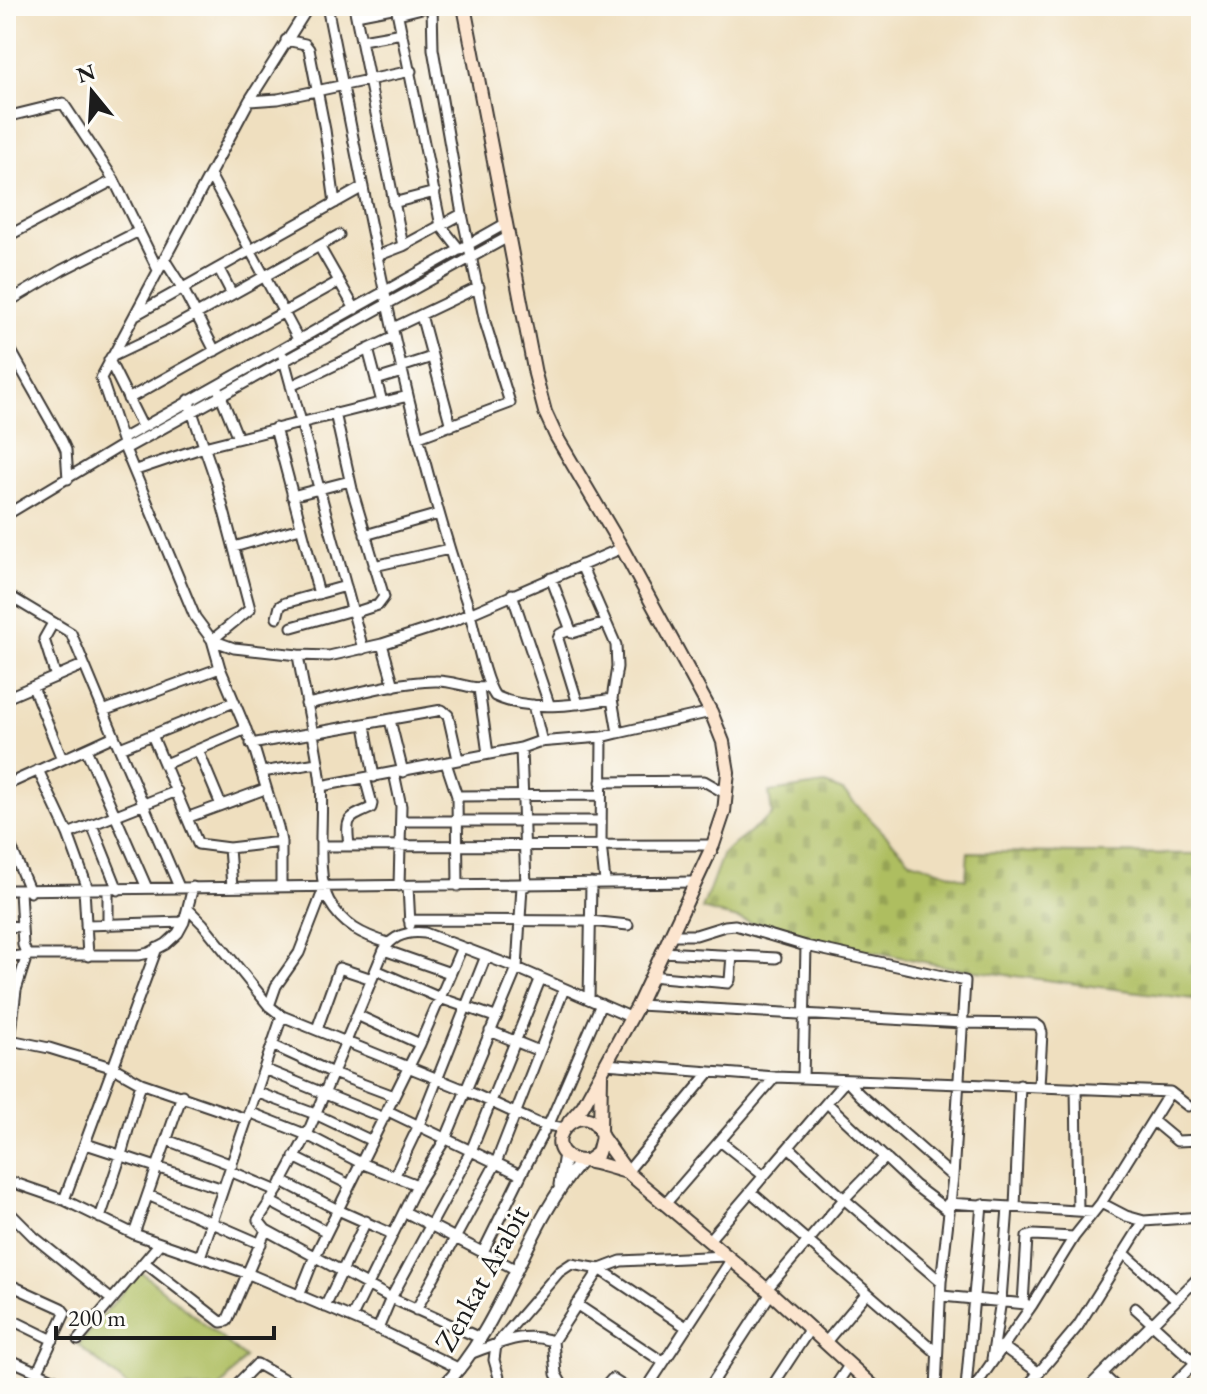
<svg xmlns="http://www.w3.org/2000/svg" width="1207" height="1394" viewBox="0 0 1207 1394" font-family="'EB Garamond',serif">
<defs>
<pattern id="cemetery-stones" width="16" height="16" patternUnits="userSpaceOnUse" patternTransform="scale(2)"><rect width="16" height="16" fill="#aebe61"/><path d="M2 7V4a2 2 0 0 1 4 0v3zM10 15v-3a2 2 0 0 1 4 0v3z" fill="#95a354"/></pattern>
</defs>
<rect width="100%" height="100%" fill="#fdfcf7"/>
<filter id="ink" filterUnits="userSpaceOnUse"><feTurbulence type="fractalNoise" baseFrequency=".0125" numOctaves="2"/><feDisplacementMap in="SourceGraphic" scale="16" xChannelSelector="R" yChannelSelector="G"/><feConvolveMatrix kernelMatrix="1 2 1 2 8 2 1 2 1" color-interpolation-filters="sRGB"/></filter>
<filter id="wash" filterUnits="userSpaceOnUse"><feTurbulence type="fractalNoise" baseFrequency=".006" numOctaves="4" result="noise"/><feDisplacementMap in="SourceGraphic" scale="32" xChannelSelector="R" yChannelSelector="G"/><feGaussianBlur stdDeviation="1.8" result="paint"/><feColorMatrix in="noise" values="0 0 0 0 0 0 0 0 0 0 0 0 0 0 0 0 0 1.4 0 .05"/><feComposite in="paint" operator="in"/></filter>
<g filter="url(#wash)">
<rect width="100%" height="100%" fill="#efdfbf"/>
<path fill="url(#cemetery-stones)" stroke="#656d3e" stroke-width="2" d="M825,784L843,791L911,861L966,879L968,852L1201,854V1000L954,968L802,937L702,909L723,853L772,815L769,792Z"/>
<path fill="#aebe61" stroke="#656d3e" stroke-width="2" d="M140,1271L245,1358L220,1388H130L78,1345Z"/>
</g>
<g filter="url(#ink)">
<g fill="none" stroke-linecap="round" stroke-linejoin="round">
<defs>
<path id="minor" d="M309,6L249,101L101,378L125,449L195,617L212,640L234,648L298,655L329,656L382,644L453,621L622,548
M327,6C367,204 401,405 465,597C474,622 482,677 495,696C529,712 576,705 612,699L617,667L616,645L581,565
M354,6L403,246
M396,6L441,226L460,250
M398,14L430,6
M356,15L397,7
M286,40L305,44L309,49L325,130L335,203
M362,40L402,33
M249,101L278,99L411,71
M6,117L63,103L114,180L158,270
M210,175L298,339
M393,203L435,192
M6,237L114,180
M319,246L355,309
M377,256L403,246L462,214
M164,259L183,289L215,351
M219,269L232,294
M6,303L62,270L139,231
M135,315L363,187
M421,315L451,426
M393,328L479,287
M6,342L62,441L66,450L68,479
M368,349L382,402
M283,356L363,649
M111,357L168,330L339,235
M109,360L142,426
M401,367L432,357
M376,380L402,372
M291,386L394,337
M219,391L238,438
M128,399L338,282
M188,400L216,481L250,609L212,640L220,668L255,751L278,827L281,842V887
M335,413L352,489L384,597L378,605L353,613
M275,428L319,594
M419,437L510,403L485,322L462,214L433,49L432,6
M122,439L505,224
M125,449L508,237
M136,470L204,447L408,396
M292,496L350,481
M6,515L124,444
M365,535L439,514
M234,547L300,528
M374,566L449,549
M551,578L572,633L606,623
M6,594L71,633L114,736
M512,594L549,704
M277,618L280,606L285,603L346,586
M53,623L44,639L56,677
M292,627L352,610
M570,630L560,634L558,639L578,704
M382,644L394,686
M298,655C305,699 316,740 321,784C324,814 315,876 329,901C343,926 363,935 388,943
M33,687L62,759
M479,689L488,754
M6,698L83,665
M306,704C348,696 392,682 435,681C455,680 470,691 490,687
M533,705L542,742
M103,711L220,668
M390,720L403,772
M365,725L374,777
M618,733L711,712
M152,735L198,844L229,848L281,842
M602,737L618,733L612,699
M251,744L442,710L448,715L458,759
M120,748L234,702
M521,748L538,742L602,737L601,844L605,882
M86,749L147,888
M198,750L221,805
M446,763L457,796L458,886
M165,764L246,729
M38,770L68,834L88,889
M262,772L317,763
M394,773L401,806L399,886
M601,782L704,781L727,794
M6,785L114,736L179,887
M321,786L521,748L526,886
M457,796L601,795
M189,817L265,789
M401,821H601
M92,825L118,890
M68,834L177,791
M6,835L30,892
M322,846L713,845
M349,846C346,818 346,819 371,808L372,804L365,778
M229,848L232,887
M408,886L410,925
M84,889L88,956
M6,890L695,882
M108,890V925
M20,891L23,945L27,955H139L149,953L166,944L178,933L184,922L193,887
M188,909L203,924L269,1006L282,1016L465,1090L537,1123L564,1128
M409,920L590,921L628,925
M86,925L184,922
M6,926L22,927
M669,935H696L725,926L735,925L806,946L965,981L953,1177L941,1282L936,1388
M384,950L450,973
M661,952L776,958
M6,958L27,955L16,990L10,1040L49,1048L114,1068L141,1083L246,1119
M376,970L440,998L495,1017
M650,976L728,983L730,980L732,955
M589,999L591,883
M638,1005L963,1023L1036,1024L1040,1027L1042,1033L1039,1086
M269,1006L276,986L299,953L325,886
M359,1016L420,1044
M317,1029L339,968L372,979
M490,1031L539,1051
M272,1045L333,1073L394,1096
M605,1064L775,1077L1170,1092L1188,1106
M264,1069L384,1118
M803,1078L806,946
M1076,1088L1078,1210
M256,1092L315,1114L372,1141
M827,1103L914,1185L947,1210
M388,1111L521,1175L483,1252
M249,1112L307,1135L361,1163L417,1185
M1153,1121L1177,1141L1201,1140
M549,1124L601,1004
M167,1140L232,1165
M720,1141L764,1176
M86,1144L223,1189
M789,1147L844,1199L941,1282
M294,1157L350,1185
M230,1171L277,1191
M627,1172L709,1073
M395,1175L419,1125L486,956
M521,1175L544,1131
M6,1180L64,1200L134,1234L249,1274L378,1329L460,1369
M282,1181L338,1210L392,1234
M751,1192L937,1353
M148,1195L261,1244
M64,1200L157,948
M269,1201L327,1232
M666,1203L775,1077
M948,1203L1093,1212
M1101,1203L1126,1216L1144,1221L1201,1217
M1015,1207L1020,1085
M6,1209L34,1237L112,1300
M405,1212L515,1269
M100,1218L121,1155L141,1083
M266,1230L391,1298L480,1338
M134,1234L182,1095
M709,1240L846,1080L860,1095L953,1177
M1125,1254L1176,1300
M200,1257L282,1016
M144,1262L221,1322L227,1321L266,1230L258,1220L277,1191L307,1135L384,950C393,935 409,931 425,933L517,968L630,1017
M6,1283L61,1308L65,1313L37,1373
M766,1290L844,1199L885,1157
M299,1296L315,1256L420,1044L462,947
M942,1296L1026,1304
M576,1304L663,1362
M1023,1304L1027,1237L1033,1235L1074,1237
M325,1307L366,1221
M1135,1308L1201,1368
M416,1310L496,1163L564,989
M6,1317L53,1340
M352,1317L417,1185L446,1138L517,968L522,886
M378,1329L391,1298L471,1151L540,980
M78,1340L160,1243
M825,1343L866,1294
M1002,1346L1039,1373
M472,1353C501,1343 521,1331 553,1341
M6,1358L73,1388
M992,1359L1001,1300L1008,1207
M1102,1374L1117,1388
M233,1388L257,1364L299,1388
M502,1388L494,1360L496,1345L559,1272L571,1264L600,1269L686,1327
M564,1388L556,1374L553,1341L600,1269L621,1261L725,1256
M604,1388L612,1379L626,1388
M647,1388L731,1260
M709,1388L771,1293
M771,1388L809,1330
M834,1388L850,1364
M966,1388L982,1204
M974,1388L1032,1305L1074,1237L1101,1203L1170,1092
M1026,1388L1078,1326L1144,1221
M1088,1388L1201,1275
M1170,1388L1201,1357"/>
<path id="tertiary" d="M560,1185L565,1154
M442,1388C505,1324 523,1229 581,1161"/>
<path id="secondary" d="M464,6L535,374L545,412L556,436L622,548L711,712L723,742L728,772L724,812L713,845L638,1005L583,1106L569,1122
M600,1131L601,1075
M602,1137L627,1172L771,1293L875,1388
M587,1161L598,1153L602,1137C589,1091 535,1142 572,1159C578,1162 584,1160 590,1162C602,1164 615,1169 627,1172"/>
</defs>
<use href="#minor" stroke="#3c3934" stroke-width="13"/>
<use href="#tertiary" stroke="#3c3934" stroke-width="15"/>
<use href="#secondary" stroke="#3c3934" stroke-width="16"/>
<use href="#minor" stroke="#fff" stroke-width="9"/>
<use href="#tertiary" stroke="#fff" stroke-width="11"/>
<use href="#secondary" stroke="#fce5cf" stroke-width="12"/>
</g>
</g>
<g text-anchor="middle" stroke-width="6" stroke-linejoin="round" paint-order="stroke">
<g font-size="30" fill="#1c1c1c" stroke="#fdfcf7">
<text transform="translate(482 1278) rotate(-61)" y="10">Zenkat Arabit</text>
</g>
</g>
<rect width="1207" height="1394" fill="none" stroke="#fdfcf7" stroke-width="32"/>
<g transform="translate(92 92) rotate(342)" stroke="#fdfcf7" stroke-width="6" paint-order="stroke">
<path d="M0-6L14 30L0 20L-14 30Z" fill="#1c1c1c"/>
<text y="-12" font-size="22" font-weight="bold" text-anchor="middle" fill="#1c1c1c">N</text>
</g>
<path d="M56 1326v12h218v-12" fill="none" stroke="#1c1c1c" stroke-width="4"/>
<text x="68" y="1326" font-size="24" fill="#1c1c1c" stroke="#fdfcf7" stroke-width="6" paint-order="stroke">200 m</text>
</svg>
